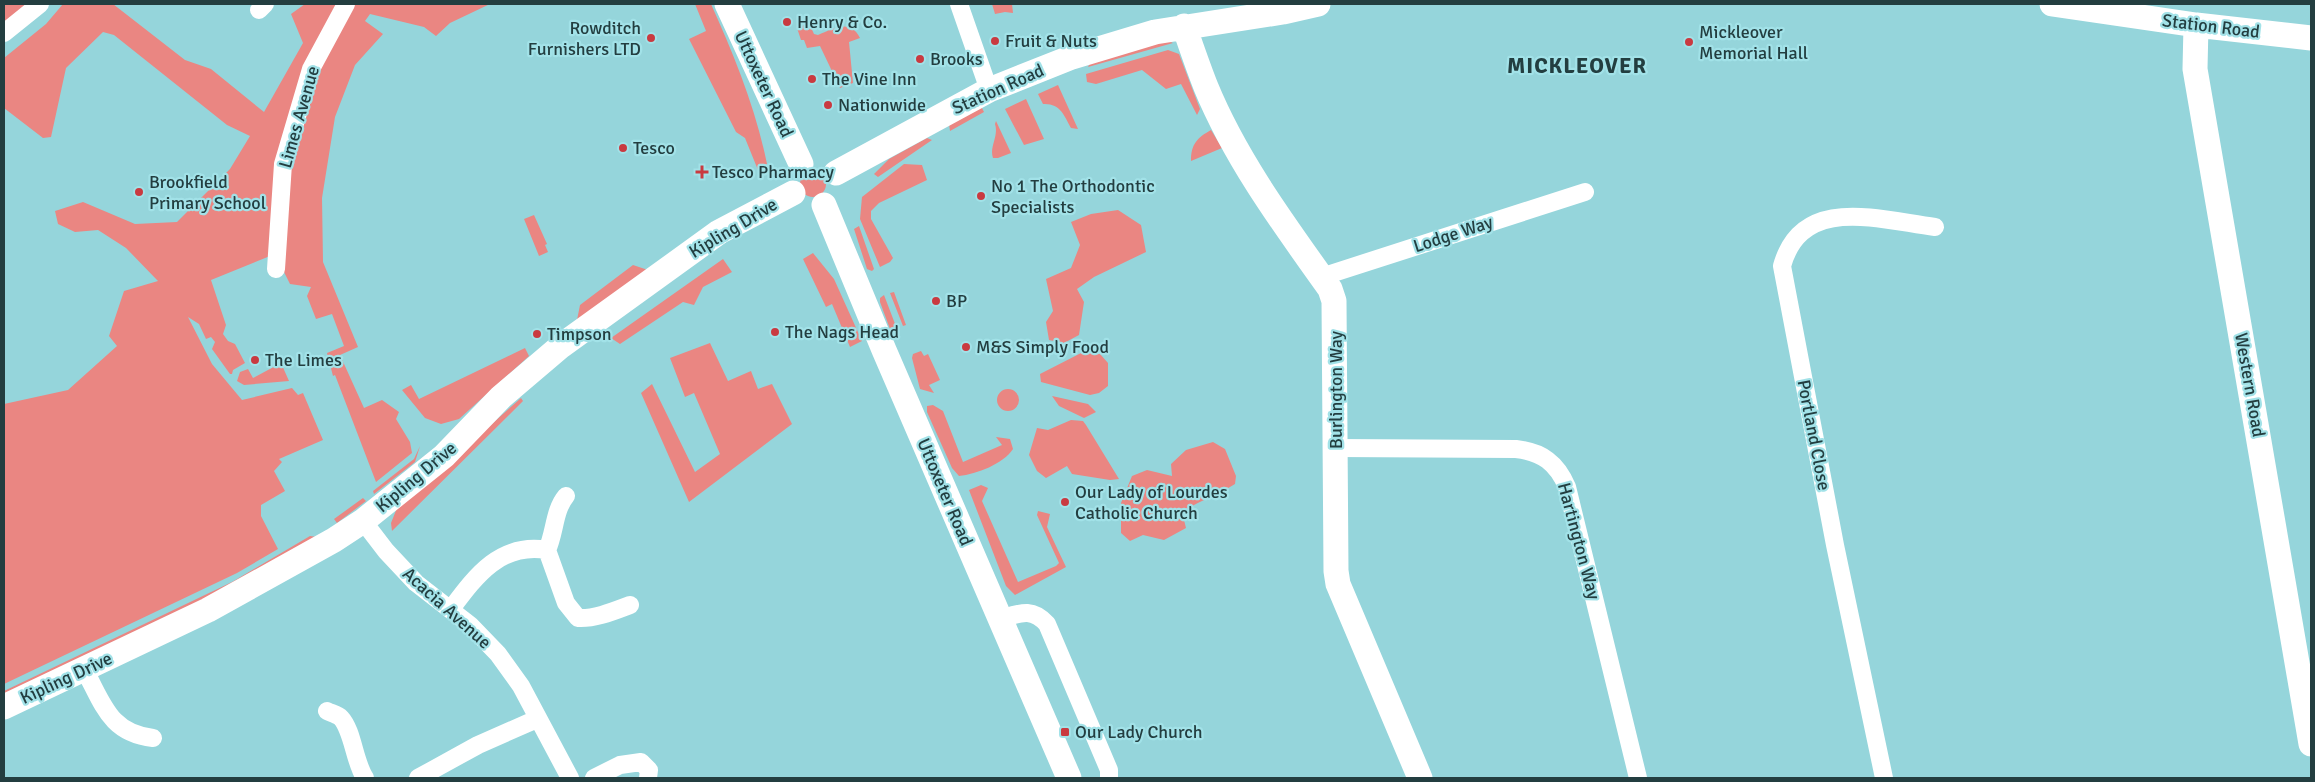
<svg xmlns="http://www.w3.org/2000/svg" width="2315" height="782" viewBox="0 0 2315 782" font-family="Signika,sans-serif">
<rect width="100%" height="100%" fill="#95d5db"/>
<path fill="#ea8682" d="M4,4H30L4,27Z
M63,4H113L185,60L211,69L264,112L303,43L291,14L305,4H490L450,23L436,36L424,27L370,14L365,21L383,34L355,65L335,117L322,198L323,262L358,347L340,355L364,408L382,400L399,412L396,419L410,442L412,453L376,482L335,375L333,376L327,353L344,346L332,314L316,319L307,296L311,287L290,284L275,254L211,280L226,325L223,334L228,341L235,344L245,363L233,370L232,374H230L212,349L215,342L211,337L206,339L199,324L188,317L212,364L242,400L292,388L298,395L303,393L323,440L279,459L282,462L274,471L285,491L261,505V516L278,549L237,573L4,684V404L68,390L117,346L109,336L124,291L158,281L126,248L98,230L75,232L58,224L55,211L83,202L135,224L177,222L230,169L250,136L227,125L114,35L103,32L66,68L51,137L43,138L4,108V58L46,24Z
M695,4H711C734,55 756,109 767,164L760,175L745,138L736,132L689,39L706,31Z
M992,4H1012L1013,13L1005,12L995,14Z
M809,23L814,34L818,35C833,29 850,18 860,38L849,42L853,83L840,88L820,46L807,48L804,40H801L797,28Z
M1166,40L1173,43L1088,67L1091,61Z
M1168,50L1179,54L1200,109L1197,115L1181,84L1166,89L1142,70L1096,84L1087,82L1086,74Z
M1058,85L1078,129L1071,128C1064,115 1060,103 1043,104L1038,94Z
M1026,99L1044,139L1024,145L1005,109Z
M981,106L984,112L950,131L949,124Z
M996,121L1011,153L998,158H993C989,147 999,136 995,124Z
M1211,130L1222,148L1191,161C1191,144 1197,138 1211,130Z
M927,138L932,140L878,177L874,174L889,159Z
M904,164L922,165L927,180L879,203L871,211V219L893,258L890,262L880,267L860,219L862,197Z
M800 184a13 13 0 1 1 26 0a13 13 0 1 1-26 0Z
M1118,210L1141,225L1146,252L1094,277L1077,289L1084,302L1079,335L1064,343L1049,340L1046,322L1053,311L1046,279L1071,268L1080,245L1071,222L1091,214Z
M534,215L547,244L545,245L548,252L539,256L524,219Z
M859,226L874,269L872,271L867,269L854,229Z
M813,253L834,279L862,341L850,347L832,304L826,307L803,259Z
M723,259L732,272L703,287L694,305L683,302L620,344L611,338Z
M633,265L648,270L576,325L580,305Z
M894,292L906,325L903,326L890,293Z
M884,295L897,329H890L880,302V298Z
M710,343L728,381L751,371L758,389L772,384L792,424L689,502L641,393L652,384L695,472L720,454L694,393L685,397L670,358Z
M525,348L529,356L459,419L441,424L425,418L402,390L411,385L419,399Z
M921,351L924,356L928,354L940,380L929,385L934,393L920,389L912,358L913,354Z
M1083,352L1100,354L1108,363V386L1099,393L1090,395L1041,382L1040,374Z
M281,363L289,381L244,385L237,381L240,372L248,369L253,378Z
M997 400a11 11 0 1 1 22 0a11 11 0 1 1-22 0Z
M1052,396L1088,404L1096,412L1084,418L1059,406Z
M521,398L523,401L392,531L391,523L397,508Z
M933,405L943,411L963,462L1002,445L996,437L1010,439L1013,449C1003,464 977,474 959,476L952,468L927,412V406Z
M1071,420L1083,421L1086,425L1119,479L1110,480L1072,474L1067,466L1046,478L1037,471L1029,455L1037,428L1048,430Z
M1213,442L1225,449L1236,476L1235,484C1217,495 1199,501 1182,512L1186,528L1164,540L1143,535L1130,541L1121,533V503L1132,476L1147,470L1172,476L1171,464L1186,450Z
M420,446L415,462L374,494L373,491L414,459Z
M981,485L988,488L982,501L1018,582L1056,566L1059,563L1037,515L1038,511L1050,514L1047,527L1066,567L1015,595L1006,586L969,490Z
M363,498L366,501L337,523L334,519Z
M310,536L317,537L235,585L4,696V691L232,582Z"/>
<g fill="none" stroke-linecap="round" stroke-linejoin="round">
<path stroke="#fff" stroke-width="18" d="M959,4L989,90
M259,10L265,4
M4,33L40,4
M276,269L283,164L311,69L346,4
M1321,277L1585,192
M1336,448L1516,449C1542,452 1557,463 1567,487L1638,778
M363,521L386,551L416,583L470,625L498,654L521,686L570,778
M547,550C555,533 554,510 566,496
M451,609C475,577 500,542 547,550L566,603L578,618C595,619 614,611 630,605
M1000,619C1020,613 1032,607 1047,624L1109,770V778
M84,669C103,703 109,733 153,738
M327,711C331,713 338,715 341,718C353,731 354,761 365,778
M418,778L478,745L537,719
M594,778L620,765L641,762L649,770L648,778
M1884,778L1835,545L1782,266C1802,194 1879,220 1935,227"/>
<path stroke="#fff" stroke-width="25" d="M727,4L801,164
M2052,4L2196,25L2311,38
M2196,25L2195,69L2311,744
M1184,26C1191,46 1198,67 1206,87C1236,160 1285,226 1330,289L1334,301L1336,571L1338,584L1420,778
M836,173L989,90L1072,57L1155,32L1283,12L1318,4
M824,205L884,350L1069,778
M4,707L208,610L334,540L363,521L444,456L501,397L561,346L719,232L793,193"/>
</g>
<g fill="#c93a40" stroke="#a2e2e8" stroke-width="2">
<circle cx="787" cy="22" r="5"/>
<circle cx="651" cy="38" r="5"/>
<circle cx="995" cy="41" r="5"/>
<circle cx="1689" cy="42" r="5"/>
<circle cx="920" cy="59" r="5"/>
<circle cx="812" cy="79" r="5"/>
<circle cx="828" cy="105" r="5"/>
<circle cx="623" cy="148" r="5"/>
<path d="M699.5 164.5h5v5h5v5h-5v5h-5v-5h-5v-5h5z"/>
<circle cx="139" cy="192" r="5"/>
<circle cx="981" cy="196" r="5"/>
<circle cx="936" cy="301" r="5"/>
<circle cx="775" cy="332" r="5"/>
<circle cx="537" cy="334" r="5"/>
<circle cx="966" cy="347" r="5"/>
<circle cx="255" cy="360" r="5"/>
<circle cx="1065" cy="502" r="5"/>
<rect x="1060" y="727" width="10" height="10" rx="2.5"/>
</g>
<g text-anchor="middle" stroke-width="4.5" stroke-linejoin="round" paint-order="stroke">
<g font-size="18" fill="#233e40" stroke="#a2e2e8" text-anchor="start">
<text x="797" y="28">Henry &amp; Co.</text>
<text x="641" y="34" text-anchor="end">Rowditch<tspan x="641" dy="21">Furnishers LTD</tspan></text>
<text x="1699" y="38">Mickleover<tspan x="1699" dy="21">Memorial Hall</tspan></text>
<text x="1005" y="47">Fruit &amp; Nuts</text>
<text x="930" y="65">Brooks</text>
<text x="822" y="85">The Vine Inn</text>
<text x="838" y="111">Nationwide</text>
<text x="633" y="154">Tesco</text>
<text x="712" y="178">Tesco Pharmacy</text>
<text x="149" y="188">Brookfield<tspan x="149" dy="21">Primary School</tspan></text>
<text x="991" y="192">No 1 The Orthodontic<tspan x="991" dy="21">Specialists</tspan></text>
<text x="946" y="307">BP</text>
<text x="785" y="338">The Nags Head</text>
<text x="547" y="340">Timpson</text>
<text x="976" y="353">M&amp;S Simply Food</text>
<text x="265" y="366">The Limes</text>
<text x="1075" y="498">Our Lady of Lourdes<tspan x="1075" dy="21">Catholic Church</tspan></text>
<text x="1075" y="738">Our Lady Church</text>
</g>
<g font-size="18" fill="#233e40" stroke="#a2e2e8">
<text transform="translate(2211 26) rotate(7)" y="6">Station Road</text>
<text transform="translate(764 84) rotate(65)" y="6">Uttoxeter Road</text>
<text transform="translate(998 89) rotate(-24)" y="6">Station Road</text>
<text transform="translate(299 117) rotate(-74)" y="6">Limes Avenue</text>
<text transform="translate(733 228) rotate(-31)" y="6">Kipling Drive</text>
<text transform="translate(1453 234) rotate(-18)" y="6">Lodge Way</text>
<text transform="translate(2250 385) rotate(80)" y="6">Western Road</text>
<text transform="translate(1336 390) rotate(-90)" y="6">Burlington Way</text>
<text transform="translate(1814 435) rotate(79)" y="6">Portland Close</text>
<text transform="translate(416 477) rotate(-40)" y="6">Kipling Drive</text>
<text transform="translate(945 492) rotate(67)" y="6">Uttoxeter Road</text>
<text transform="translate(1579 541) rotate(75)" y="6">Hartington Way</text>
<text transform="translate(447 608) rotate(42)" y="6">Acacia Avenue</text>
<text transform="translate(66 678) rotate(-25)" y="6">Kipling Drive</text>
</g>
<g font-size="22" font-weight="bold" letter-spacing="1" fill="#233e40" stroke="#a2e2e8">
<text x="1577" y="73">MICKLEOVER</text>
</g>
</g>
<rect width="2315" height="782" fill="none" stroke="#233e40" stroke-width="10"/>
</svg>
